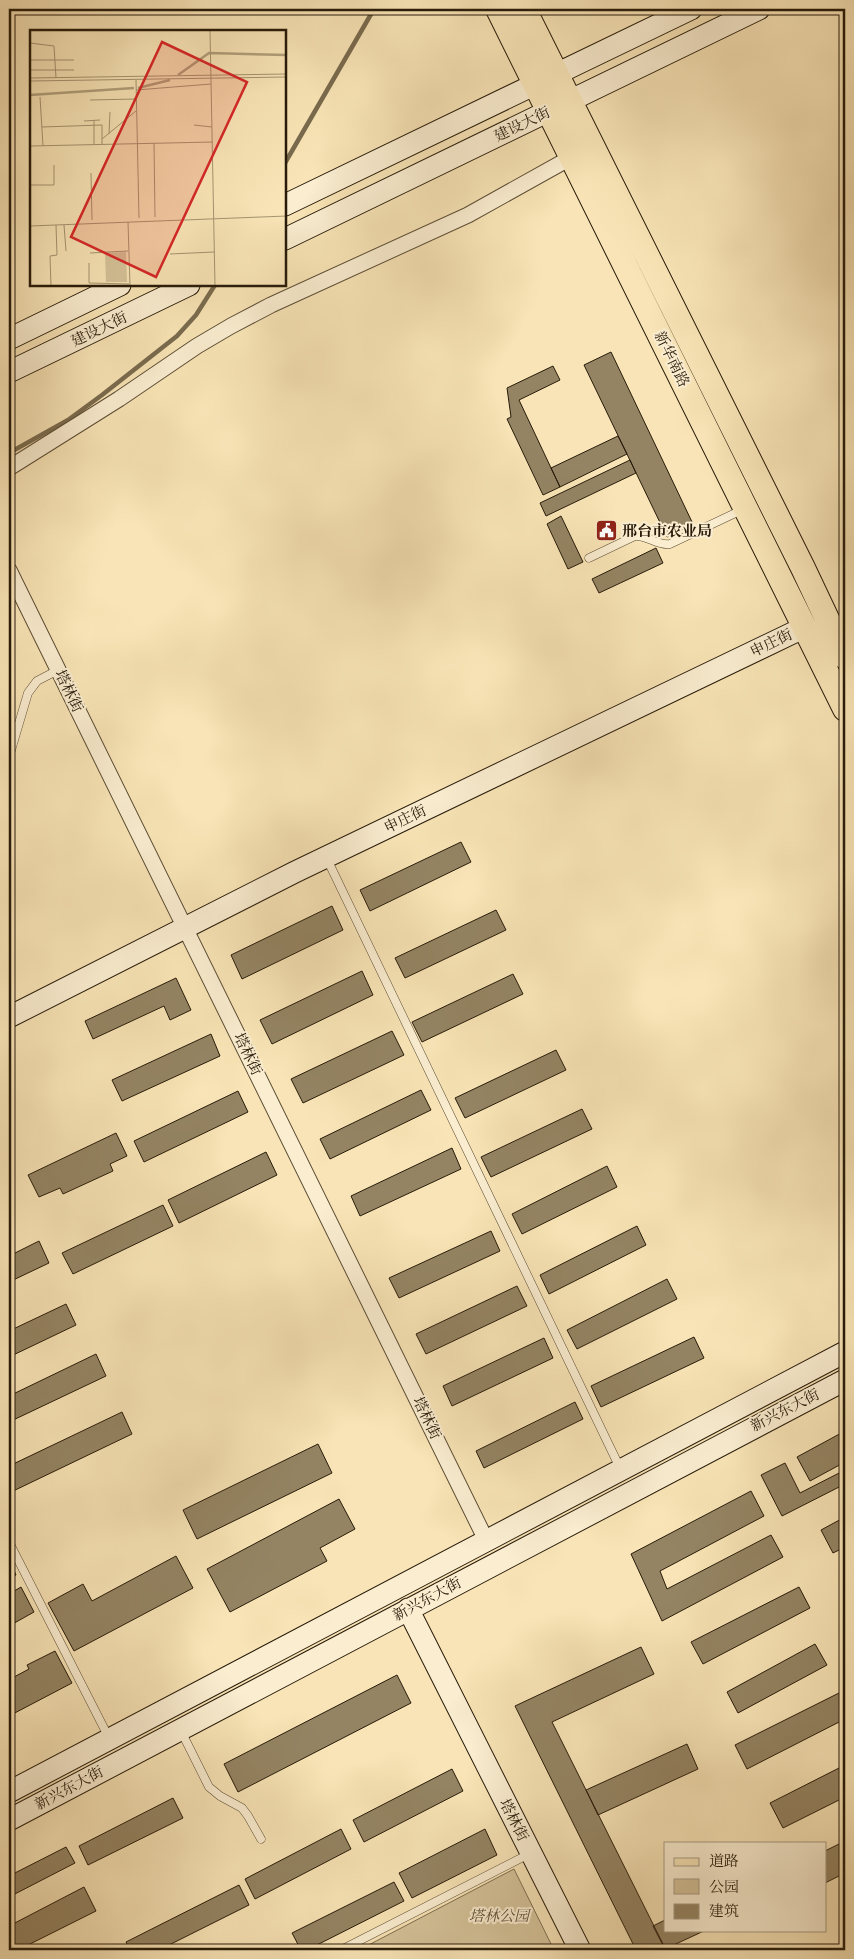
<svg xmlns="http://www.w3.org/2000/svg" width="854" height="1959" viewBox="0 0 854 1959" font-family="Vollkorn,'Noto Serif SC',serif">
<rect width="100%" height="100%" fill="#f8e4b6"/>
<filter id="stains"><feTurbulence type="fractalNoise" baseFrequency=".004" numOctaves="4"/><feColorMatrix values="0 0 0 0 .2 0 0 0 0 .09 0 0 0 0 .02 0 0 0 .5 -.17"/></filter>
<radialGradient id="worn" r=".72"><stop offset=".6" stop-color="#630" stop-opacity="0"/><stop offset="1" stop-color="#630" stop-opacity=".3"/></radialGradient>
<path fill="#d5c299" stroke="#7e6e52" d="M514,1869L554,1950H359Z"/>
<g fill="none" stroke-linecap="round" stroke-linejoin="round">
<path stroke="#7a6b4e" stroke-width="4.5" d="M285,163L374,9
M9,453L68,420L102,395L177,336L196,315L215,285"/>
</g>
<path fill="#948463" stroke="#281b0a" d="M611,352L693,524L667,537L584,365Z
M553,366L560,380L519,400L560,487L543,495L507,419L511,417L507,388Z
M618,436L627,454L560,487L551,468Z
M630,460L636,473L546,516L540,503Z
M561,516L583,562L568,569L547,524Z
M656,548L663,563L599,593L592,579Z
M461,842L471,862L370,911L360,890Z
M332,906L343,930L242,979L231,955Z
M496,910L506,930L405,978L395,958Z
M362,971L373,995L272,1044L260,1020Z
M513,974L523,994L422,1042L412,1022Z
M176,978L191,1010L170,1020L164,1006L93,1039L85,1021Z
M392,1031L404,1055L303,1103L291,1079Z
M211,1034L220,1056L122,1101L112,1080Z
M556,1050L566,1070L465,1118L455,1098Z
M421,1090L431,1110L330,1159L320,1139Z
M238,1091L248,1112L144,1162L134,1141Z
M582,1109L592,1129L491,1177L481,1157Z
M116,1133L127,1156L110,1164L113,1171L63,1194L60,1188L39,1197L28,1175Z
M452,1148L461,1169L360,1216L351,1196Z
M266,1152L277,1175L179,1223L168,1200Z
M607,1166L617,1187L522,1234L512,1214Z
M163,1205L173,1226L73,1274L62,1253Z
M637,1226L646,1245L549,1294L540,1275Z
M491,1231L500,1251L399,1298L389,1278Z
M39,1241L49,1263L9,1282V1256Z
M667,1279L677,1299L577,1349L567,1330Z
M517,1286L527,1306L426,1354L416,1334Z
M66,1304L76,1325L9,1357V1331Z
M694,1337L704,1358L601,1407L591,1386Z
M544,1338L553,1358L452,1406L443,1386Z
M96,1354L106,1376L9,1422V1396Z
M575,1402L583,1419L484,1468L476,1451Z
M122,1412L132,1434L9,1493V1466Z
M845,1431V1462L810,1481L797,1457Z
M318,1444L332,1473L197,1539L183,1510Z
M785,1463L800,1493L845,1470V1484L782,1516L761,1475Z
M751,1491L764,1516L660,1571L667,1589L771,1535L783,1557L662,1621L631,1554Z
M339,1499L355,1529L320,1548L327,1561L230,1612L207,1569Z
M845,1517V1547L833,1553L821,1530Z
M176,1556L193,1588L74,1651L48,1603L83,1584L92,1601Z
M9,1559L16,1575L9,1578Z
M21,1587L34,1612L9,1626V1594Z
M799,1587L810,1608L703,1664L691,1642Z
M815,1644L827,1665L738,1713L727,1692Z
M641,1647L654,1674L552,1722L666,1950H636L515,1706Z
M55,1651L72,1683L9,1716V1675L12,1673L14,1677L29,1669L27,1665Z
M397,1675L411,1703L238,1792L224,1764Z
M845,1690V1719L747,1769L735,1745Z
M687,1744L698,1769L598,1815L586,1790Z
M845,1765V1797L783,1828L770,1803Z
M452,1769L463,1791L364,1842L353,1820Z
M173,1798L183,1818L88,1865L79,1846Z
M341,1829L351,1849L255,1899L245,1879Z
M485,1829L497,1855L412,1898L399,1873Z
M845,1841V1873L825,1883V1851Z
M66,1847L75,1863L9,1897V1876Z
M394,1882L404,1901L307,1950H301L292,1933Z
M239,1885L249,1905L159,1950H130L126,1942Z
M84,1887L96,1911L18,1950H9V1926Z
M665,1920V1930H706L665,1949L653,1926Z"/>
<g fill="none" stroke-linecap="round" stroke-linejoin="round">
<defs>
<path id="lane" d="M589,558L635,536C648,535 657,546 670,544L744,509
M9,757L28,693L37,681L58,670
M327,859L620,1468
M9,1542L109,1738
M181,1731L209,1787L220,1796L242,1808L248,1816L261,1839
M341,1950L531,1853"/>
<path id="street" d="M9,468L119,399L197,346L231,326L271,305L468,215L572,157
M9,570L486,1540"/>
<path id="secondary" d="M285,205L691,9
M285,239L759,9
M9,339L120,285
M9,372L189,285
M9,1017L295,872L805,627
M408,1609L580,1950
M9,1792L845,1352
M9,1820L845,1380"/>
<path id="primary" d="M498,9L845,709
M524,9L803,568L845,657"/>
</defs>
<use href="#lane" stroke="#5c4d35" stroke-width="9"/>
<use href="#street" stroke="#5c4d35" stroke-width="17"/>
<use href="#secondary" stroke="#281b0a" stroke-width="23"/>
<use href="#primary" stroke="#281b0a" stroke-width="26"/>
<use href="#lane" stroke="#faedd0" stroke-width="8"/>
<use href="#street" stroke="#faedd0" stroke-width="15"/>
<use href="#secondary" stroke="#faedd0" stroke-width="21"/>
<use href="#primary" stroke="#f8e4b6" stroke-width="24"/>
</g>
<defs>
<symbol id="civic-square" viewBox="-11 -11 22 22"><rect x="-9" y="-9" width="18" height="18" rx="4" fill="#8f2418" stroke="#faedd0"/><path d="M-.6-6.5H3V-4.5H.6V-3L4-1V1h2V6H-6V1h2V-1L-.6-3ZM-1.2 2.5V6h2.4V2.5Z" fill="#fff"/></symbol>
</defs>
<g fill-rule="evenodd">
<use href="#civic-square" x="594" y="518" width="25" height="25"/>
</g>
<g text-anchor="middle" stroke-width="4" stroke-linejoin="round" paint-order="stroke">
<g font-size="15" fill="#281b0a" stroke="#faedd0">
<text transform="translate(522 124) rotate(-26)" y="5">建设大街</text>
<text transform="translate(99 329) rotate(-26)" y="5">建设大街</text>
<text transform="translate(672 359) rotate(64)" y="5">新华南路</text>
<text transform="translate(771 643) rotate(-26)" y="5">申庄街</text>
<text transform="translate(69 691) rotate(64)" y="5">塔林街</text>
<text transform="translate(405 819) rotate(-26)" y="5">申庄街</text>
<text transform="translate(248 1054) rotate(64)" y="5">塔林街</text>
<text transform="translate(785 1410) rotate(-27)" y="5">新兴东大街</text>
<text transform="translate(427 1418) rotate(64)" y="5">塔林街</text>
<text transform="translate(427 1599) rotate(-28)" y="5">新兴东大街</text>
<text transform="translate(69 1788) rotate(-28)" y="5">新兴东大街</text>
<text transform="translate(514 1820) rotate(63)" y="5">塔林街</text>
</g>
<g font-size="15" font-weight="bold" fill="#281b0a" stroke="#faedd0" text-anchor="start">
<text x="622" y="536">邢台市农业局</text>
</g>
<g font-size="15" font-style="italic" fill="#5c4d35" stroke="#faedd0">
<text x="499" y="1921">塔林公园</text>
</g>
</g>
<g transform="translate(30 30)">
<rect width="256" height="256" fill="#f8e4b6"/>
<path d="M96,222L97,252H76L75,223Z" fill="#d5c299"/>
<path fill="none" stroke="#b1a07c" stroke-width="2.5" d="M148,45L179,23L257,25M108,58L140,50M0,65L104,58"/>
<path fill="none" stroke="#a59471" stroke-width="1" d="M180,0L185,256M0,13L24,16L26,48M0,30H44M0,40H44M0,48L257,44M106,50L109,188M0,51L257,47M106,60L181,54M10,67L13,116M60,70L106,69M54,91L70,90M64,91V114M164,95L182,97M12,97L72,95V114M79,104L80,82M72,109L106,81M124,113L125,187M0,116L183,112M61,143L62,190M0,155H24V135M98,192L100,256M34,195L36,221M0,196L257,186M60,223L98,221M140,224L184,222M59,233V253L99,254M21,256L20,226L27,225L26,195"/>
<path fill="#d62828" fill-opacity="0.15" stroke="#d62828" stroke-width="2.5" d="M132,12L217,52L126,247L41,207Z"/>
<rect width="256" height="256" fill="none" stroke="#281b0a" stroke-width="2.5"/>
</g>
<rect width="854" height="1959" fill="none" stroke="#f8e4b6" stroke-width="30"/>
<rect x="10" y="10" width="834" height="1939" fill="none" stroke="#281b0a" stroke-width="2.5"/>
<rect x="15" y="15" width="824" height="1929" fill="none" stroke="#281b0a"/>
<rect x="664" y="1842" width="162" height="90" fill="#faedd0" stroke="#a69981"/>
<rect x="674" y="1858" width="25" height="8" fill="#f8e4b6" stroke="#a69981"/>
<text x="709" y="1866" font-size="15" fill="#281b0a">道路</text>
<rect x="674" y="1879" width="25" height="15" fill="#d5c299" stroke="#a69981"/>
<text x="709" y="1892" font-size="15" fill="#281b0a">公园</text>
<rect x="674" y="1904" width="25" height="15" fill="#948463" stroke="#a69981"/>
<text x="709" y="1916" font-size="15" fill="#281b0a">建筑</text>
<rect width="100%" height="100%" filter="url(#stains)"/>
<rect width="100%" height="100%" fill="url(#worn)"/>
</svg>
